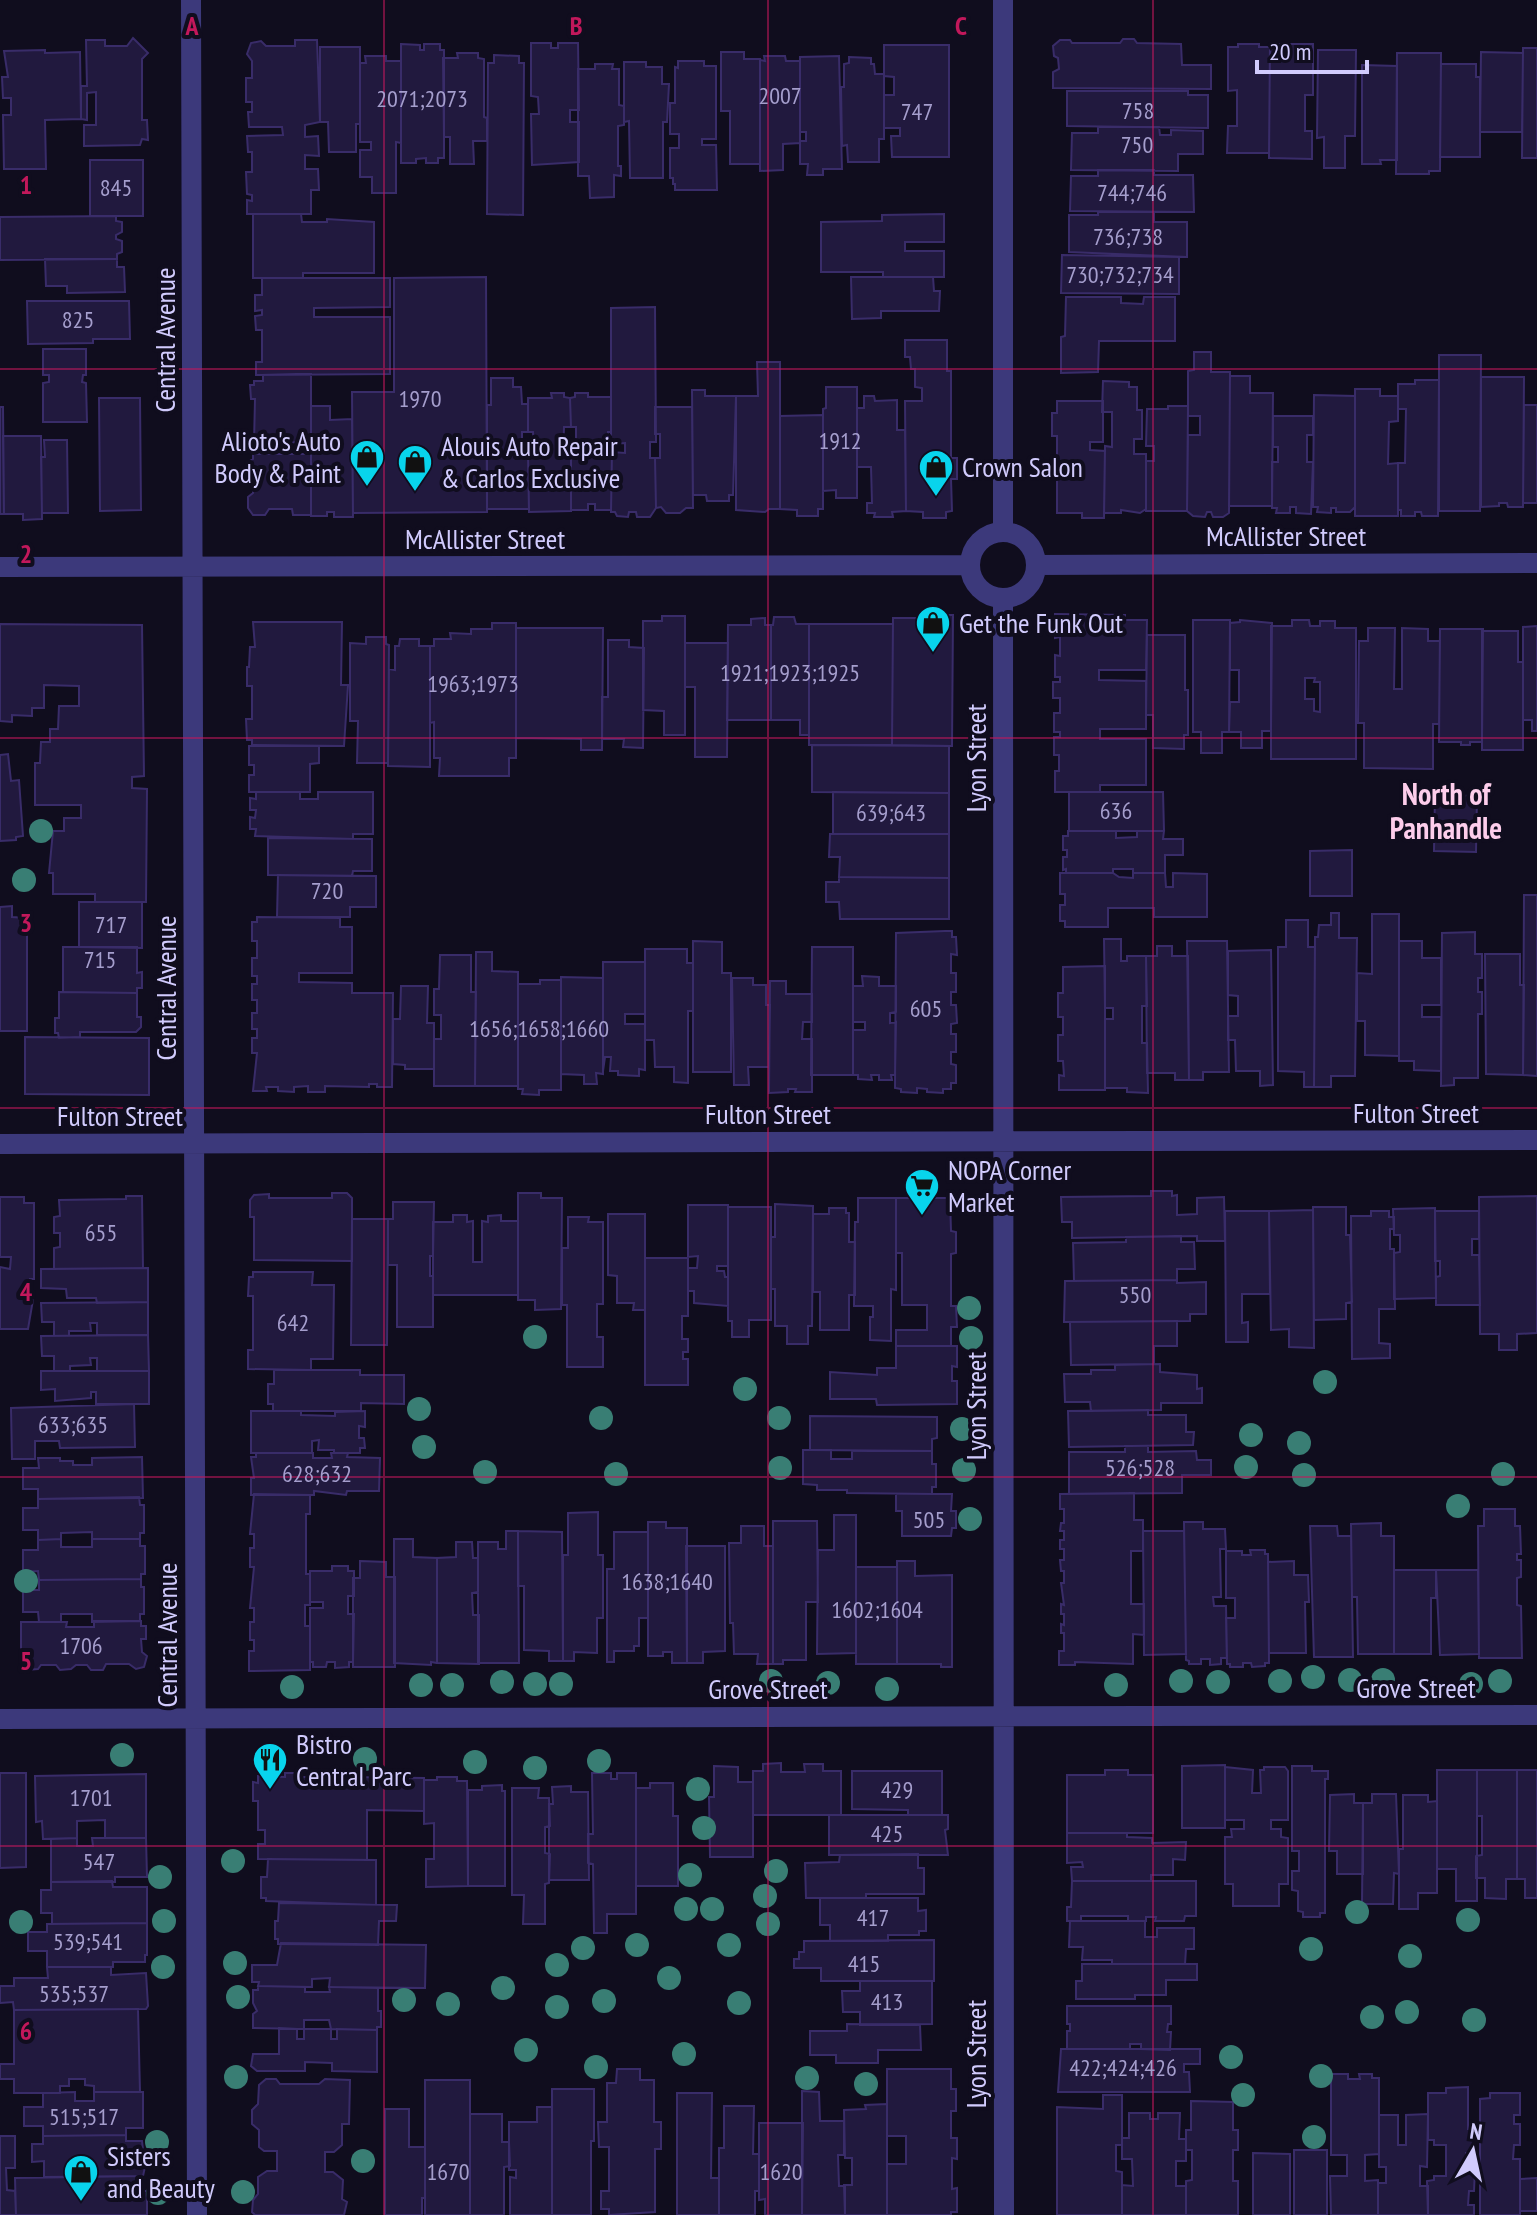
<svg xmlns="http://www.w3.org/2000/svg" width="1537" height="2215" viewBox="0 0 1537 2215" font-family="'PT Sans Narrow',sans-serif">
<rect width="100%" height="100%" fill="#100d1e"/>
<path fill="#21193e" stroke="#392c69" stroke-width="2" fill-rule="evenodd" d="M133,38L148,53L142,59V120H147L148,140L142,139L140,145L84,146V125H96V92L87,93V120L81,119V86H87L86,40H105V46H127Z
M1123,39H1134L1137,43L1181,44L1182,65H1211V89L1053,88V72L1059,69L1058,58L1054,56L1053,46L1060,40H1070L1072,43H1120Z
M295,40H317L320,122L305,125V137L318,136L319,156L305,155V169H318L319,190H311V214H247V200L252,201V195L247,194L246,172H252V152H248L247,136L283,135L282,127H249L248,112H252V102H246V78H252V61L247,54L251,43L261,41L266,46H295Z
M531,43H551V48H558V43H578L579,110H570V122H579V162L532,165L531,114H539L538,97L531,96Z
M401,44L420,45V50H424V44H440V50H444V158H438V163H426V158L416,159V163H401Z
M1238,44H1259V47H1270L1269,153H1227L1228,126H1237V90L1228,91V47H1238Z
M1270,44H1313V95H1305V131H1312V159L1269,158Z
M884,45H949V157H892L891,136H900V128H884V95H894V77L884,76Z
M320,47H360V124H356V152H329L328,122H320Z
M1523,48H1537V158H1522Z
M45,50V53L80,52L81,119L45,120L46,169H4L3,115H11V98H3L2,77H8L4,51Z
M1318,50H1356L1355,136H1345V168H1324V137L1317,138Z
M721,52H744V59H760V164H730V111H721Z
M1481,52L1523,53L1522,132H1480Z
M457,53H478V58L484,59V117L487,118V141H473L474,164H450V137H444L443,58H458Z
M1397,53H1441L1440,171H1429V174H1396Z
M494,55L519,56V63H524L523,215L487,214L488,63H494Z
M365,56H386V61H401V143L396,142V193H372V177H360V150H371V142H360V63H366Z
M764,56H785L786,61H800V143L783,144V170L760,171V60L765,61Z
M839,56L842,169H823V175H807L808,164H800V141H806V132H800V57Z
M849,57L871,58V64H874L875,74H884V139H879V162H848L847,145L842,146L841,87H844V64L849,63Z
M678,61H704V66H716V139H702V145H716L717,190H675V184H673V178H670V148H679V134H670V103H675V67L678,68Z
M624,62H646V67H662V84H669L667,122H663V178H630L629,121L624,122Z
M595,64H613L612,69H619V105L624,106V125L618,126V166H621V176L614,175V197L590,198L589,176H578V69H595Z
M1441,64H1476V77H1480V157H1440Z
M1362,65L1397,66V160H1380L1381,164H1362Z
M1067,91H1188V95H1208V128L1067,126Z
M1098,127H1159L1160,135H1171V130L1203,131V154H1178V171L1071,170L1072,133H1098Z
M90,160H143V216H90Z
M1098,170H1154V175H1193L1194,212L1070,211L1071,176H1098Z
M1098,212H1154V222H1187V257L1069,252V215H1098Z
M253,214H301L302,222H327V219L374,222V273H303V278H253Z
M944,214V242H905V251H944V277H883V272H821V222L882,221V215Z
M116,216V221L122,222V232L116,235V239L122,241V252L117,254V259L0,260V217Z
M1062,255L1179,257V294L1061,293Z
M45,259H117V267H124L125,292L67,293V286H46Z
M486,277L487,512L353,513L352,392H394V278Z
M851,277H933L934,291H940L939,311H881V318L852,319Z
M262,278H390V307L314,308V317H390V374L256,375V362H262V330H256L255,316L262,315V310L255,311V295H262Z
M1066,297H1121V303L1143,304L1144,297H1175V341H1099L1098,372L1061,373V337L1065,336Z
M27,301H129L130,339H93V343L28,344Z
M655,307L656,442H650V458H655L656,508L650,517H637L636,512H629L628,517L617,516L615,512H611L612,452L625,453V443L611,444V308Z
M905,340H947V371H951V458H957V479H951L952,511L946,512V518H923V512L906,511L905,401H922V388L915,387V369H911L910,357H905Z
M43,349H86V375H83L82,382L86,383L87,422H43V383L49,382V375H43Z
M1194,352H1211V372H1230L1229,513L1223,517H1213L1211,512H1207L1205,517L1193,516L1187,511L1188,435H1200V416H1188V371L1194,370Z
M1439,355H1481L1480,511H1439Z
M757,362H780V509H769L765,512L736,510V396H758Z
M311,374V442L254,443L255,399H251L250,385H254V381H263V375Z
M1230,376H1250V393H1273L1272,506H1229Z
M1481,377H1524L1523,507H1508L1507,503H1499V506L1481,507Z
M491,378H513V387H521L522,404H528V432H522V452L528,453L529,509H487V405H491Z
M1415,380H1439L1438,516H1422L1421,512H1415V516H1401V510H1398V463H1405L1406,409H1398V384H1415Z
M1103,381L1129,382V387H1137V410H1142V439H1134V454H1146V509L1140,513L1121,510V513H1104L1105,446L1112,447V412H1102Z
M826,387H857V498H836V490L823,491V409L826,408Z
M1355,389H1380V396H1398V421L1389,422L1388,464L1398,463V516H1355Z
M692,390H705V396H736L733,495H729V501H707L706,495H693Z
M551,393H564V397L570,398L571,427H564L563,457L571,456V511L529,512L528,453L534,452L533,432H528V398H552Z
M575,393H588V397H611V432H608V452H612L611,510H595V504H588V510H571V456L576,457V427H571L570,398L575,397Z
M1314,395L1355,396V507L1350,512H1336V508H1331V513L1317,512L1318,507H1313Z
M864,396H874L875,401L897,400V430H905L906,511L892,512L893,517H874L875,513H867V503H872L871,467H857V408H864Z
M99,398H140L141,510L100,511Z
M1057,401H1103V442H1090V450L1105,451L1104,518H1082V513H1057V436H1052V413H1057Z
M1524,405H1537V503H1523Z
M311,406H330V420L352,419L353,517H334V512H327V516H311Z
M1168,406H1188L1187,511H1146V461H1154V446H1146L1147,409H1168Z
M0,407H3L4,514H0Z
M655,407H692L693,508H686L680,513H666L661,507L656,508L655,458H660V434H655Z
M823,415V509H818V516H797V510L780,509V416Z
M1273,416H1313V435H1307V462H1313L1311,514L1296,513V507H1290V513H1276L1277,508H1272V462H1278V447H1273Z
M3,436H41L42,519L23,520V514H4Z
M44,440H67L68,513H42L41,457H45Z
M253,454H311V515H293L292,509H269L265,515H253L248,508V497L253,493V477L247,473L248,462L253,459Z
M1055,614L1125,615V620H1147L1146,670H1099V680L1146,681V729H1100V739H1146V785H1100V792H1055V771H1059V755H1054V737H1060V732H1054V713H1060V698H1053V682H1060V677H1055V655L1060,656V637L1055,638Z
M937,615H953L952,746L892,745L893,618H937Z
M662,616H685V735H664V711L643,710V621H662Z
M774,617H794L796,624H809V735H800V720H771V625H773Z
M765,618V625H771V720H727L728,625H751V619Z
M1193,620H1230L1229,732H1222V753H1201V732H1193Z
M1240,620L1272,623L1271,731H1262V748H1241V732H1229L1230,702H1239V670H1230V623L1240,622Z
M1292,620H1309L1310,626H1320V621H1335V628H1356V759H1271V626H1292ZM1305,678H1315L1314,682H1320V712L1314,711V699H1305Z
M253,622H342L341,685H348L344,746L252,745V740H247L246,719H252V686H247V667H249L250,647H255Z
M492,623H516V758H509V776H439L440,758H434V722L430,723V646H434V639H451L450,633L471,634V629H492Z
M0,624L142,625L144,776L132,777V788L147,789L146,902H95V894H53V873H49L53,831H64V818H81V805H35V763H40L41,742H50V729H58L59,706H79V686L44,685V708H32V716L12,715V722L0,721Z
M809,624H893L892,745H809Z
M1537,626V731H1532V720H1523V627Z
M516,628H603L602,750H581V739L516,738Z
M1368,628H1395L1394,689H1402V628L1428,629V641H1440L1439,724H1433V769L1364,768V723H1358L1359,641H1368Z
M1440,629H1483L1482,742H1470V745H1461V742H1439Z
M1482,631H1518V662H1523V750H1482Z
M1147,635H1185V690H1188V735H1184V749L1153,748V715H1146Z
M366,637H386V644L389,645L388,763H357L358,721H350V643L366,644Z
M400,639H419V646H430V767L388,766L389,669L395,670V646H399Z
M608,640H629V647L644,648L643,748L623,747L624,739H602V697H608Z
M685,643H728L727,757H695V687H685Z
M812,745L949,746V793L812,792Z
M249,746H319V763L310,764V792H249V775H254V765H249Z
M8,754L11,781L19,780L23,836L16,837V840L0,841V755Z
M256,792H300V799H318V792H373V834H353V839L255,836L256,829H250V817L255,818L256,810H250V798L256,799Z
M833,792L949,793V834H833Z
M1069,792H1163L1164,831H1069Z
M1435,795L1477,796L1476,852L1434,851Z
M1068,831H1116V838L1137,837V831H1164L1163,839H1183V855H1165V873H1133V869H1113V873H1066V869L1063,870V857H1067V850H1063V836H1068Z
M830,834H949V878L839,877L840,857H829Z
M268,838L372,839V871H353L352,876L268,875Z
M1352,850V896H1310V851Z
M1060,873H1113L1119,877L1133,878V873H1165L1166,887H1173V873L1207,874V917H1154V908H1108V927H1065V921H1060V905H1065V894H1060Z
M278,875L376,876V907H350V917H277Z
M839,877L949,878V919H840L839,902H826V882H839Z
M1524,895H1537V1076L1523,1075Z
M79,902H142V948L79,947Z
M12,906V917L27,918V1031H0V907Z
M1331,913H1339V938H1357L1355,1076H1331V1087H1314L1315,937H1318L1319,925H1331Z
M1372,914H1399V1056L1365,1055V1021H1357V973L1372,974Z
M257,917L340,918V927H352V973H299V982L352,983V993H393L392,1087H377V1084H369V1087L325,1086V1092H308V1086L294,1087V1092L278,1091V1087H266L267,1091H253L257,1053H252V1038H257V1029H252V1013H257V1000H252V984H257V976H252V958H257V941H252V922H257Z
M1286,920H1308V947H1315L1314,1087H1304V1072L1278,1071V947H1286Z
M945,931H952V937H956L957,955L951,954V973H956V992H951V1005H956L957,1023L951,1024V1034H956V1052H951V1064L956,1065V1083H951V1089H943V1093L927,1092V1089L917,1088V1093L901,1092V1089L895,1088L896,933Z
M1475,932V954H1482V978H1478V992H1482V1014H1478V1078H1454V1085L1441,1086L1442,933Z
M1104,939H1121V961H1127V956H1146L1147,1006H1142V1043H1147L1148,1093L1127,1092V1088H1105V1019H1113V1008H1105Z
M693,941L722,942V973H731V1072H693Z
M1187,941H1227L1229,1072H1203V1080H1189Z
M1399,941H1422V958H1441V1005H1422V1017H1441V1071L1414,1070V1061H1399Z
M1157,946H1172V956H1188L1189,1080H1175V1073H1147L1146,956H1157Z
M63,947H137V973L142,972V988H137V993L63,992Z
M812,947H853V1075H811Z
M645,949H687V963H693V1011H688V1083L674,1082V1067H655L654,1040H645Z
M1271,950L1273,1085L1260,1086V1071H1236L1235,1040H1228V1016H1238V996L1228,995V951Z
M476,952H492V971L518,972V1086H475Z
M1485,954H1520V985H1524L1523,1075L1486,1074Z
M440,955H471V992H476L475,1086H434V1039H441V1015H434V989H439Z
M603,962H645V1014H625V1024H645V1070L639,1069V1076L618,1075V1071H610L611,1057H605L603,1071Z
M1105,966V1090H1059V1075L1064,1076L1063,1061H1058V1035H1063V1017H1058V993H1063V967Z
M862,976L879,977V986H896V1012L890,1013V1023L896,1022L895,1075H891L892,1080H879V1075H871L872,1080L858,1079V1075H853V1030H865V1022H853V986H863Z
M561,977L603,978V1074L596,1073L597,1084H584V1075L561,1074Z
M732,978H753V985H766V1005H770L769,1067H748L749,1085H734Z
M540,980H561V1090H539V1095L522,1094L523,1089H518V984H540Z
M770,981H786V994H812V1022H803L802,1039H812V1092H795L796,1089H788V1092L769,1093Z
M401,986H428L427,1023H434V1069H405V1065L393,1064V1019H400Z
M59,992L137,993V1017H141V1027L136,1032H80V1037L59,1038L58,1033H55V1018H59Z
M25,1037L149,1038V1095L25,1094Z
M1151,1191H1172V1196L1177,1195V1215L1197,1214V1198L1224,1197L1225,1241H1197V1236L1072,1238V1222H1062L1061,1197L1151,1196Z
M332,1193H347L352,1198V1261L254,1260V1217H250V1200L254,1195L269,1194V1198H332Z
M518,1193H541V1198H562L561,1309L535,1310V1300H518Z
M126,1196H142L143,1268L54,1269V1248L60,1247V1233H54V1217L60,1216L59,1200L126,1199Z
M1537,1196V1333L1517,1334V1350H1499V1334H1480L1479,1197Z
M0,1197H24V1203H34V1279H30V1294H34L28,1329H0V1267L10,1269L11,1257H0Z
M858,1198H896V1290L891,1289V1341L870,1340V1317H873V1306H854L855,1222H858Z
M896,1198H950L951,1231L956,1232V1253L951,1254V1306H956L957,1327H951V1346H896V1330H927V1305H902V1253H896Z
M393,1202H434L433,1256H430V1276H433V1327H397V1265H388V1219H393Z
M775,1204L813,1206L812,1326H808V1344H787V1326H775V1289H771V1237H775Z
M688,1205H728V1266H717V1271H724L725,1277H728V1306L694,1303V1291H688V1268H697L698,1256L688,1257Z
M728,1207H771V1320H749V1337H732V1321H728Z
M1313,1207H1346V1235H1350L1352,1302L1346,1303V1319L1314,1320Z
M829,1208H846V1213H849V1242H855V1295H849V1330H820V1292H813V1214H829Z
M1435,1208L1436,1298L1394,1299V1253L1400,1252V1235H1394L1393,1209Z
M1313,1210L1314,1348L1289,1347V1329L1271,1330L1269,1211Z
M1225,1211H1269L1270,1294H1242V1323L1248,1322V1342H1226Z
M1371,1211H1389V1217H1394V1229H1390V1249H1394L1395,1309H1379V1343L1390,1344V1358L1352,1359L1351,1216H1371Z
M1435,1211H1479V1239H1472V1255H1479L1480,1305H1436V1277L1440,1276V1261H1435Z
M608,1214H645V1310H633L634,1303H617V1276L608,1275Z
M453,1215H467V1222L473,1221V1262H482V1221L488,1222V1216L501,1215V1221H518V1295H433V1222H453Z
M568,1217H589L588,1222H603V1304H597V1337H603V1367H567V1305H562V1248H568Z
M352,1219H388L387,1345H351Z
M1181,1236V1242H1194L1195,1269H1177V1280L1074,1281L1073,1243L1126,1242V1237Z
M645,1258H688V1316H682V1339H688V1352H683V1359H688V1385H645Z
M148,1268V1302L97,1303L96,1298H67L66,1289L41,1288V1269Z
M253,1272H313L312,1285H334L333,1359H311V1370L248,1369V1350H253V1296H248L249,1277H253Z
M1177,1280V1283L1206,1282V1314H1190V1321L1064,1322L1065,1281Z
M148,1302V1335H97V1323H90L91,1331H69V1336H54V1322H42L41,1303Z
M1177,1321V1346H1154V1364L1071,1365L1070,1322Z
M148,1335L149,1371H97V1358H90L91,1365L70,1366V1371H54V1356H42L41,1336Z
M896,1346H957V1367L952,1366V1381H957V1404L877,1405L876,1399H830V1372L877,1375V1368H896Z
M1160,1364V1372L1197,1375V1389L1202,1388V1403H1161V1410L1091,1411L1090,1402H1065L1064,1374H1091V1370H1115V1365Z
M274,1370H360V1375H404V1404L361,1403V1411H273V1404H268V1384H274Z
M41,1371H149V1404H96V1392H91V1398L55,1401V1389L41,1390Z
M134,1404L135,1447L60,1448L59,1441H35V1459H12L11,1408Z
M1148,1410V1415H1186V1432H1194L1193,1445L1069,1447L1068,1411Z
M251,1411H301V1415L335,1416V1412L365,1411V1427L359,1426V1438H364L365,1448H360V1453H334V1450H318L319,1440L312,1441V1453H251Z
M810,1416L937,1417V1438L932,1439V1451L810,1450Z
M1125,1446H1148V1452L1196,1451L1197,1460H1211V1475H1182V1493L1069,1494V1452H1125Z
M803,1450H831V1459H852V1451H932V1464H936V1487H932V1494L847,1493V1490H817V1485L803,1484Z
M256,1453H313V1458H332L331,1453H348L347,1457L380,1458L379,1491H347L346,1495L314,1491V1495H251V1478H254L251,1457H256Z
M142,1457L143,1498L38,1499V1489H23V1468H39L38,1458H60V1461H73V1465H92V1458Z
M1134,1493V1520H1143V1551H1131V1604H1144V1635L1133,1634V1664L1075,1662V1665H1059V1651H1064V1633H1061V1624L1064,1625V1614H1061V1604L1064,1605L1061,1583H1064V1571H1061L1060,1560H1064V1549H1060V1540H1064V1531H1060L1061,1523H1064V1509H1060V1494Z
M254,1494L310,1495V1514H306V1574H310V1605H305V1626H310V1670L249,1671V1651H254V1640H250V1622H254V1608H250L254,1567H250V1548H254V1534H250Z
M896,1494H952L951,1511H956V1528H952L951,1536H902V1511H896Z
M139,1497L140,1505H144V1533H140V1539H92V1532L61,1533V1539L38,1540V1530H23V1508H38V1499Z
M1484,1509H1515V1526H1520L1521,1554H1517V1560H1521V1577L1517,1578V1605L1521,1606L1522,1658H1479L1478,1526H1484Z
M598,1512V1555H603V1618H597V1653L574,1652V1661H563V1555H568V1513Z
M834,1515H856V1653L817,1654L818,1550H834Z
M773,1521H817L818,1602H806V1660H783V1664H773Z
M648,1522H666V1528H687V1663H672V1652H663V1656H648Z
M1184,1522H1203V1529H1225L1226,1549H1220L1221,1597H1213L1214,1606H1226L1227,1658H1221V1664L1210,1665V1659H1201V1664H1189V1661L1186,1660Z
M1381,1523V1536H1394V1654H1358L1357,1597H1352L1351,1524Z
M741,1526H764V1546H773V1664H757L758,1654H734L733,1623H730L729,1543H741Z
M1310,1526H1337L1338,1536H1351L1353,1657H1314Z
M506,1531H518L519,1663H478V1542H498V1549H506Z
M518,1531L562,1532L563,1661H549V1651L524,1650V1586H518Z
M1143,1531H1184L1186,1654L1144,1655Z
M614,1532H648V1618H639V1646H634V1651H614V1662H607V1569H614Z
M61,1539V1547H92V1539H140V1546H145V1574H141V1579L39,1580L38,1571L23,1572V1550H38V1540Z
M394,1539H413V1557L437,1558V1663L431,1662V1665L394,1663Z
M456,1542H472L473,1558H478V1592L472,1593L473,1615H479V1664L437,1663V1558L456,1557Z
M686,1546H725V1651L703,1652V1663H687Z
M1250,1550H1265V1554H1268L1269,1663H1265V1666L1252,1667L1251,1663H1243V1667H1230V1664H1227L1226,1618H1235V1598H1226V1551H1242V1555H1251Z
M360,1561L386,1562V1577H395V1667H353V1578H360Z
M897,1561H915V1576L952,1575V1667H941V1664H897Z
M1294,1561V1575H1308L1309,1602H1305L1306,1653H1269L1268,1562Z
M332,1566H348V1571H354V1596H348V1614H354L353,1662H349V1667L335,1668V1662H327L326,1667H313V1662H310V1608H323V1602H310V1571H332Z
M856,1567H897V1664H856Z
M1394,1570H1436V1598H1431V1654H1394Z
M1436,1570H1478L1479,1654L1440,1655Z
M141,1579V1587H144V1614H140V1621L92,1622V1614H61V1622H39L38,1612H23V1590H39V1580Z
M94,1621H141V1626H146V1639H141L142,1652L147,1656L144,1667L136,1669L129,1664H106L103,1670H91L87,1665H76L71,1669L60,1670L56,1665H41L38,1669L26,1670L21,1665V1622H67L66,1627H94Z
M781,1763V1772H805L804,1764H823V1771H841V1815H753V1771H763V1764Z
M1225,1765V1828H1182V1766Z
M714,1766L738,1767V1782H753V1857H710L709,1797H714Z
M1292,1766H1312V1771H1328V1779H1325V1913H1320V1917H1303V1912L1298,1911V1891L1292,1890V1871H1299V1851H1292Z
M1225,1767L1253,1770L1252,1793H1261L1260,1770H1264V1767H1285L1288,1771V1820H1271V1829H1281V1837L1288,1838V1884H1279V1906H1233V1884H1225V1837H1232L1231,1829H1244V1820H1225Z
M1105,1770H1128V1775H1153V1833H1067V1775H1105Z
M1437,1770H1477V1901H1456V1869H1437Z
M1477,1770H1517V1879H1506V1899L1485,1898V1878H1476V1856L1482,1855V1816H1477Z
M1517,1770H1537V1898H1525V1879H1517Z
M852,1771H942V1815H908V1810L852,1809Z
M328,1772H346V1777L424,1778V1811L367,1810V1860L258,1859V1844H265V1830H258V1801H253V1782L258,1783V1776L285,1777V1773H302V1777H328Z
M0,1773H26V1867L0,1868Z
M592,1773H611V1779H617V1773H636V1914H607V1933H594L593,1864L588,1863V1834H593Z
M146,1774V1838H105V1820L77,1821V1838L43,1839L42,1821L36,1822L35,1776Z
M437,1777H457V1781H467L468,1886L426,1887V1859H434V1823L424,1824V1780H437Z
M650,1783H673V1816H678V1886H636V1788H650Z
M502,1785V1791H505V1886H468V1790H482V1786Z
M571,1786V1792H588L589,1880H549V1804H553L552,1787Z
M512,1788H539L538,1798H549L550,1826L545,1827V1853L550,1854L549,1883L545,1884V1924H523L524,1895H512Z
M1354,1794V1803H1363V1874H1337V1851H1329L1330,1795Z
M1372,1794H1396L1399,1874L1394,1873L1393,1904H1362L1363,1803H1372Z
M1403,1795H1428V1802L1437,1801V1893H1418V1909H1399V1849H1403Z
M829,1815H948V1829L945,1830L948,1855H829Z
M1067,1833H1127V1837L1152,1838V1843L1186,1842L1185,1860L1173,1859V1875H1151V1881H1072L1071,1867H1083L1082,1862L1067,1863Z
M77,1838V1846H93L92,1838H146L147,1877H115V1882H51V1839Z
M918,1854V1868H924V1894H866V1898H806L805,1863L839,1862L840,1855Z
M268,1859L376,1860V1905L266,1901V1898H261V1877H267Z
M112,1881L113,1887H147V1923L52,1924V1913H41V1890H51V1882Z
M1072,1881H1196V1916H1185L1184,1921H1155L1156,1917H1146V1921H1128V1916H1081V1921H1067V1907H1071Z
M820,1898H918V1911L926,1910V1931H919V1935H888V1941H830V1925H820Z
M279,1903L397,1905L396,1921H379L378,1945L278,1944V1939H275V1921H278Z
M1070,1921H1145V1937H1157V1928H1194V1949H1186L1185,1964H1112V1960H1082L1083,1947H1069Z
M147,1923V1955H145V1962H113V1967H47V1951H28V1932H47V1924Z
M934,1940V1981H821V1968H794V1959H799V1952H804V1941Z
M281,1943L426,1945L425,1988L329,1987L330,1978L312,1979V1987L258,1986L259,1982H252V1965H277Z
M1082,1964H1197V1980H1166V1995H1135V1999H1076V1981H1082Z
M47,1967H111V1975L146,1973L148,2006L146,2009L14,2010L13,2002L0,2003V1986H14V1978H48Z
M860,1981H932V2024L860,2025V2012H843L842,1991H860Z
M258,1986L305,1987V1992H330L329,1987L378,1988V2011H381V2027H377V2030L331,2029L329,2020H304V2029L253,2028V2014L257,2011L253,2003V1990H258Z
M1067,2006H1171V2024H1168L1167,2032H1171L1170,2050L1141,2049V2044H1130V2049H1067V2031H1070V2024H1067Z
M138,2009L140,2092H94V2086L85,2085V2079H69V2086H60V2093H14V2079H0V2064H14V2010Z
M847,2024L920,2025L921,2050H878V2063H836V2055H810V2031H847Z
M279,2028L297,2029V2039H304V2029H331V2039H337V2029L377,2030V2072L332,2071V2063L305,2062V2071H257L251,2066L253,2054H279Z
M1061,2049H1200V2064H1184V2072H1189L1190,2092H1058Z
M617,2069H640V2080H654V2122H661V2149H655V2212L609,2215V2209H601V2191H609V2147H599L598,2122H607V2083H616Z
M887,2069H951V2089H956V2111H951V2138H957V2159L952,2158V2189L957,2188V2212H951V2215H887V2164H906V2136H887Z
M1331,2074H1348V2079H1360L1359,2074H1372V2078H1379V2154L1365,2155V2181L1378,2180V2215H1331L1330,2176H1347V2155H1331Z
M266,2079H276L280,2084H319L325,2079L350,2080L349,2124H342V2145L334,2152H325V2172H333L343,2180L342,2199L347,2202L344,2215H255L252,2212L253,2200L258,2194V2177L267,2171H277V2151H264L259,2147V2130L252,2124V2110L258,2104L259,2085Z
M425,2080H470V2215H425Z
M1468,2087V2129H1474L1475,2153H1466V2169L1475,2168L1474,2191H1469L1468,2205H1474V2215H1428L1427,2181L1434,2180V2176H1446V2145H1434V2140H1428V2093H1446V2088Z
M552,2089H594V2141H591V2215H552Z
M802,2091L819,2092L820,2121H844V2155H838L839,2186H845V2215H802Z
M75,2092V2101H94V2092H143V2128H126V2135L43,2136V2126H24V2107H43V2093Z
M677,2093H712L711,2178H719V2215H677Z
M1490,2093H1520V2115H1514V2124H1520V2145H1514L1513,2159H1520V2215H1480V2099L1490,2098Z
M1103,2095H1122V2145H1116V2171L1122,2172V2215H1057V2107L1103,2109Z
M1191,2101L1233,2102V2130H1238V2150H1233V2181H1238V2215H1186V2181L1192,2180V2150H1186V2130H1191Z
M887,2104V2215H845L844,2185H852V2158H845L844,2110L866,2109L865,2105Z
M724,2106H754L753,2154H759V2191H755V2215H719V2148H724Z
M537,2107H552V2215H510V2177L516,2178V2170H509V2122H537Z
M385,2109H409V2147H425V2198H422V2215H385Z
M1129,2113H1150V2119H1158V2113H1180L1179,2139H1186V2161H1176V2186H1186V2215H1122V2185L1133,2186L1132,2159H1122V2138H1129Z
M470,2114H502V2142H509L510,2166L504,2167V2215H470Z
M1428,2114L1427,2167L1420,2166V2186H1428V2215H1378V2183H1386V2167H1379V2115H1398V2145H1406V2115Z
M759,2123H803L802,2215H765V2199L759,2200Z
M126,2135V2141H142L145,2167L143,2176L44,2177V2161L32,2162V2144H43V2136Z
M0,2136H15V2168H6L7,2190L15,2191L16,2215H0Z
M1294,2150H1327V2215H1294Z
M1253,2153L1290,2154V2215H1253Z
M143,2176L144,2191H147V2215H16L15,2178Z
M1537,2178V2211H1520V2179Z"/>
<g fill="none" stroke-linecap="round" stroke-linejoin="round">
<path stroke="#3c397b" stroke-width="20" d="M191,0L197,2215
M1003,0V532
M970 565a33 33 0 1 1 66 0a33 33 0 1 1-66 0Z
M1036,565L1537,563
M0,567L970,565
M1003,598L1004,2215
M0,1144L1537,1140
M0,1719L1537,1715"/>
</g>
<g fill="#397e74">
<circle cx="41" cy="831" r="12"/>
<circle cx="24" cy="880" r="12"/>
<circle cx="969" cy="1308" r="12"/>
<circle cx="535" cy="1337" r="12"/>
<circle cx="971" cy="1338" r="12"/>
<circle cx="1325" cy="1382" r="12"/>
<circle cx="745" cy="1389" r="12"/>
<circle cx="419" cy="1409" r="12"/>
<circle cx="601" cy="1418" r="12"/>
<circle cx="779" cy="1418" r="12"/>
<circle cx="962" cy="1429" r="12"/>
<circle cx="1251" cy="1435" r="12"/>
<circle cx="1299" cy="1443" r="12"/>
<circle cx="424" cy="1447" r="12"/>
<circle cx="1246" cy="1467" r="12"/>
<circle cx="780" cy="1468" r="12"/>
<circle cx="964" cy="1470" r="12"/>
<circle cx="485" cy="1472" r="12"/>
<circle cx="616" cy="1474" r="12"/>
<circle cx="1503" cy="1474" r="12"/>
<circle cx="1304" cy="1475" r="12"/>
<circle cx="1458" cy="1506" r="12"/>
<circle cx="970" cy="1519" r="12"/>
<circle cx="26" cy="1581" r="12"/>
<circle cx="1313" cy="1677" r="12"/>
<circle cx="1350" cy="1680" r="12"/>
<circle cx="1383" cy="1680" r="12"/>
<circle cx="771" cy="1681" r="12"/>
<circle cx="1181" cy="1681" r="12"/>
<circle cx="1280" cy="1681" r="12"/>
<circle cx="1500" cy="1681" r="12"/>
<circle cx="502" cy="1682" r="12"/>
<circle cx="1218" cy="1682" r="12"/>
<circle cx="828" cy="1683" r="12"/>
<circle cx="535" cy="1684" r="12"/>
<circle cx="561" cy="1684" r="12"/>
<circle cx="1471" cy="1684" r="12"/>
<circle cx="421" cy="1685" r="12"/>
<circle cx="452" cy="1685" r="12"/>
<circle cx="1116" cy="1685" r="12"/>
<circle cx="292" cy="1687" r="12"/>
<circle cx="887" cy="1689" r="12"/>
<circle cx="122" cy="1755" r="12"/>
<circle cx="365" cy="1759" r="12"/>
<circle cx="599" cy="1761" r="12"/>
<circle cx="475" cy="1762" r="12"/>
<circle cx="535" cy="1768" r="12"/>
<circle cx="698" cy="1789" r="12"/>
<circle cx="704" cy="1828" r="12"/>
<circle cx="233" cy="1861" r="12"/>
<circle cx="776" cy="1871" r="12"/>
<circle cx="690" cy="1875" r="12"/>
<circle cx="160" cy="1877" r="12"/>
<circle cx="765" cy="1896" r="12"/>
<circle cx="686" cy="1909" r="12"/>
<circle cx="712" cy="1909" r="12"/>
<circle cx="1357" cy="1912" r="12"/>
<circle cx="1468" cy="1920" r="12"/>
<circle cx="164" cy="1921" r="12"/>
<circle cx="21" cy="1922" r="12"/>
<circle cx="768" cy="1924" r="12"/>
<circle cx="637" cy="1945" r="12"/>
<circle cx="729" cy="1945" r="12"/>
<circle cx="583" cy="1948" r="12"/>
<circle cx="1311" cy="1949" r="12"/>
<circle cx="1410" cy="1956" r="12"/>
<circle cx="235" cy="1963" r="12"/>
<circle cx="557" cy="1965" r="12"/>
<circle cx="163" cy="1967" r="12"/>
<circle cx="669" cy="1978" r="12"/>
<circle cx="503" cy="1988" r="12"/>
<circle cx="238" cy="1997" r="12"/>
<circle cx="404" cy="2000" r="12"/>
<circle cx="604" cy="2001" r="12"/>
<circle cx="739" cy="2003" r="12"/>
<circle cx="448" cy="2004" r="12"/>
<circle cx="557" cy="2007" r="12"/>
<circle cx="1407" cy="2012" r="12"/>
<circle cx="1372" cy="2017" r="12"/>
<circle cx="1474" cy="2020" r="12"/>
<circle cx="526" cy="2050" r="12"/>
<circle cx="684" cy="2054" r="12"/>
<circle cx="1231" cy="2057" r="12"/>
<circle cx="596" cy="2067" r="12"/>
<circle cx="1321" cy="2076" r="12"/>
<circle cx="236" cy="2077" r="12"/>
<circle cx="807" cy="2078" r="12"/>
<circle cx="866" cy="2084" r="12"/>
<circle cx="1243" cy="2095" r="12"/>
<circle cx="1314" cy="2137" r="12"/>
<circle cx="157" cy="2142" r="12"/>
<circle cx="363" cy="2161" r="12"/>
<circle cx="243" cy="2192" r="12"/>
<circle cx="158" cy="2193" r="12"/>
</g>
<path fill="none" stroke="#c2185b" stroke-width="2" stroke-opacity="0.55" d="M384,0V2215M768,0V2215M1153,0V2215M0,369H1537M0,738H1537M0,1108H1537M0,1477H1537M0,1846H1537"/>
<defs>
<symbol id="shop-pin" viewBox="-11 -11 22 30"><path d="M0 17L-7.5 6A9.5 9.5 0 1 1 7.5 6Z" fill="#08d4ec" stroke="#100d1e"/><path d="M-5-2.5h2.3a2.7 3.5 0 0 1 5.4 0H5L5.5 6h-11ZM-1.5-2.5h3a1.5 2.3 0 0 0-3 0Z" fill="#111"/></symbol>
<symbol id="supermarket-pin" viewBox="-11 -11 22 30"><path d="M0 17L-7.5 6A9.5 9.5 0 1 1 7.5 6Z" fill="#08d4ec" stroke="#100d1e"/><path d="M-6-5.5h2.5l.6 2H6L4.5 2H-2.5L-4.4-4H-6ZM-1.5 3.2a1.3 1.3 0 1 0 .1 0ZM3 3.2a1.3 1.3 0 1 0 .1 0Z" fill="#111"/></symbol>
<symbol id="restaurant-pin" viewBox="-11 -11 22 30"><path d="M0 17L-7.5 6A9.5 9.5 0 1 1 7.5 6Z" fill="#08d4ec" stroke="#100d1e"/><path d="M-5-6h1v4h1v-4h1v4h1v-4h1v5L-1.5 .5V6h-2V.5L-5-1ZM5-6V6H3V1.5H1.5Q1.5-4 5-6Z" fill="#111"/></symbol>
</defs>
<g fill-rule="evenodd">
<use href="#shop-pin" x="347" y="437" width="40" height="54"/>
<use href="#shop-pin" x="395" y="442" width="40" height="54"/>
<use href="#shop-pin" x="916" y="447" width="40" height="54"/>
<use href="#shop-pin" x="913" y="603" width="40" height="54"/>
<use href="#supermarket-pin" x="902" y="1166" width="40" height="54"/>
<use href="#restaurant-pin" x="250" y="1740" width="40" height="54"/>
<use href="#shop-pin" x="61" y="2152" width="40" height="54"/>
</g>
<g text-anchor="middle" stroke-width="8" stroke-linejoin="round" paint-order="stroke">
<g font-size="24" fill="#a59ecd">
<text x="780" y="104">2007</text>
<text x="422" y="107">2071;2073</text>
<text x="1138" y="119">758</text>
<text x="917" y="120">747</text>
<text x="1137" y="153">750</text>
<text x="116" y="196">845</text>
<text x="1132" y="201">744;746</text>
<text x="1128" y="245">736;738</text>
<text x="1120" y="283">730;732;734</text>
<text x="78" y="328">825</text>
<text x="420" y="407">1970</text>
<text x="840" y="449">1912</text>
<text x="790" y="681">1921;1923;1925</text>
<text x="473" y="692">1963;1973</text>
<text x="1116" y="819">636</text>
<text x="891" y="821">639;643</text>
<text x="327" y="899">720</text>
<text x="111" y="933">717</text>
<text x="100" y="968">715</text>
<text x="926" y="1017">605</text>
<text x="539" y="1037">1656;1658;1660</text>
<text x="101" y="1241">655</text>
<text x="1135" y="1303">550</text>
<text x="293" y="1331">642</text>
<text x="73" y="1433">633;635</text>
<text x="1140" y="1476">526;528</text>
<text x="317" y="1482">628;632</text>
<text x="929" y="1528">505</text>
<text x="667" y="1590">1638;1640</text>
<text x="877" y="1618">1602;1604</text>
<text x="81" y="1654">1706</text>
<text x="897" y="1798">429</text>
<text x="91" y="1806">1701</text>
<text x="887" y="1842">425</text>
<text x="99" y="1870">547</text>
<text x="873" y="1926">417</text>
<text x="88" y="1950">539;541</text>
<text x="864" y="1972">415</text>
<text x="74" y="2002">535;537</text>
<text x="887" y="2010">413</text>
<text x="1123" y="2076">422;424;426</text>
<text x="84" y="2125">515;517</text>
<text x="448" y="2180">1670</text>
<text x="781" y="2180">1620</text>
</g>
<g font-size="28" fill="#d1cbfd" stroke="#100d1e">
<text transform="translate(165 340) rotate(-90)" y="10">Central Avenue</text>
<text x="1286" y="546">McAllister Street</text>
<text x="485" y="549">McAllister Street</text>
<text transform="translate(976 758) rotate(-90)" y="10">Lyon Street</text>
<text transform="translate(166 988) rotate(-90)" y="10">Central Avenue</text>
<text x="1416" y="1123">Fulton Street</text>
<text x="768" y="1124">Fulton Street</text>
<text x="120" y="1126">Fulton Street</text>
<text transform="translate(976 1406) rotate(-90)" y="10">Lyon Street</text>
<text transform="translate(167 1635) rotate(-90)" y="10">Central Avenue</text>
<text x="1416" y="1698">Grove Street</text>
<text x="768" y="1699">Grove Street</text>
<text transform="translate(976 2054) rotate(-90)" y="10">Lyon Street</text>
</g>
<g font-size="28" fill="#d1cbfd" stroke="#100d1e" text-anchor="start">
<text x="341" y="451" text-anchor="end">Alioto's Auto<tspan x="341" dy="32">Body &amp; Paint</tspan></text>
<text x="441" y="456">Alouis Auto Repair<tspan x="441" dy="32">&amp; Carlos Exclusive</tspan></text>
<text x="962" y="477">Crown Salon</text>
<text x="959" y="633">Get the Funk Out</text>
<text x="948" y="1180">NOPA Corner<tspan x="948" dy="32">Market</tspan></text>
<text x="296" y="1754">Bistro<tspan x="296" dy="32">Central Parc</tspan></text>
<text x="107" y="2166">Sisters<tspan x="107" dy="32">and Beauty</tspan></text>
</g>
<g font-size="30" font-weight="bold" fill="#fdcdeb" stroke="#100d1e">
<text x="1446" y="805">North of<tspan x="1446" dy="34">Panhandle</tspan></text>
</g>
</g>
<g font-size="26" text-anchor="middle" font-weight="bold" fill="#c2185b" stroke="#100d1e" stroke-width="8" stroke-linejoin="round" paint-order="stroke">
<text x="192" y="35">A</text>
<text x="576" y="35">B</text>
<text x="961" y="35">C</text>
<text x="26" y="194">1</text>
<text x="26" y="563">2</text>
<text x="26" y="932">3</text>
<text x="26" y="1301">4</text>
<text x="26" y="1670">5</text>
<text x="26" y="2040">6</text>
</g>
<g transform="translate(1473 2151) rotate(9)" stroke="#100d1e" stroke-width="6" paint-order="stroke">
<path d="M0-6L14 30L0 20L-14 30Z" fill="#d1cbfd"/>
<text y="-12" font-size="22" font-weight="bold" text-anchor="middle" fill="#d1cbfd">N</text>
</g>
<path d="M1257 60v12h110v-12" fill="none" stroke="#d1cbfd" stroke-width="4"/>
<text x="1269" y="60" font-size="24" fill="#d1cbfd" stroke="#100d1e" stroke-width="6" paint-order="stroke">20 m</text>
</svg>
